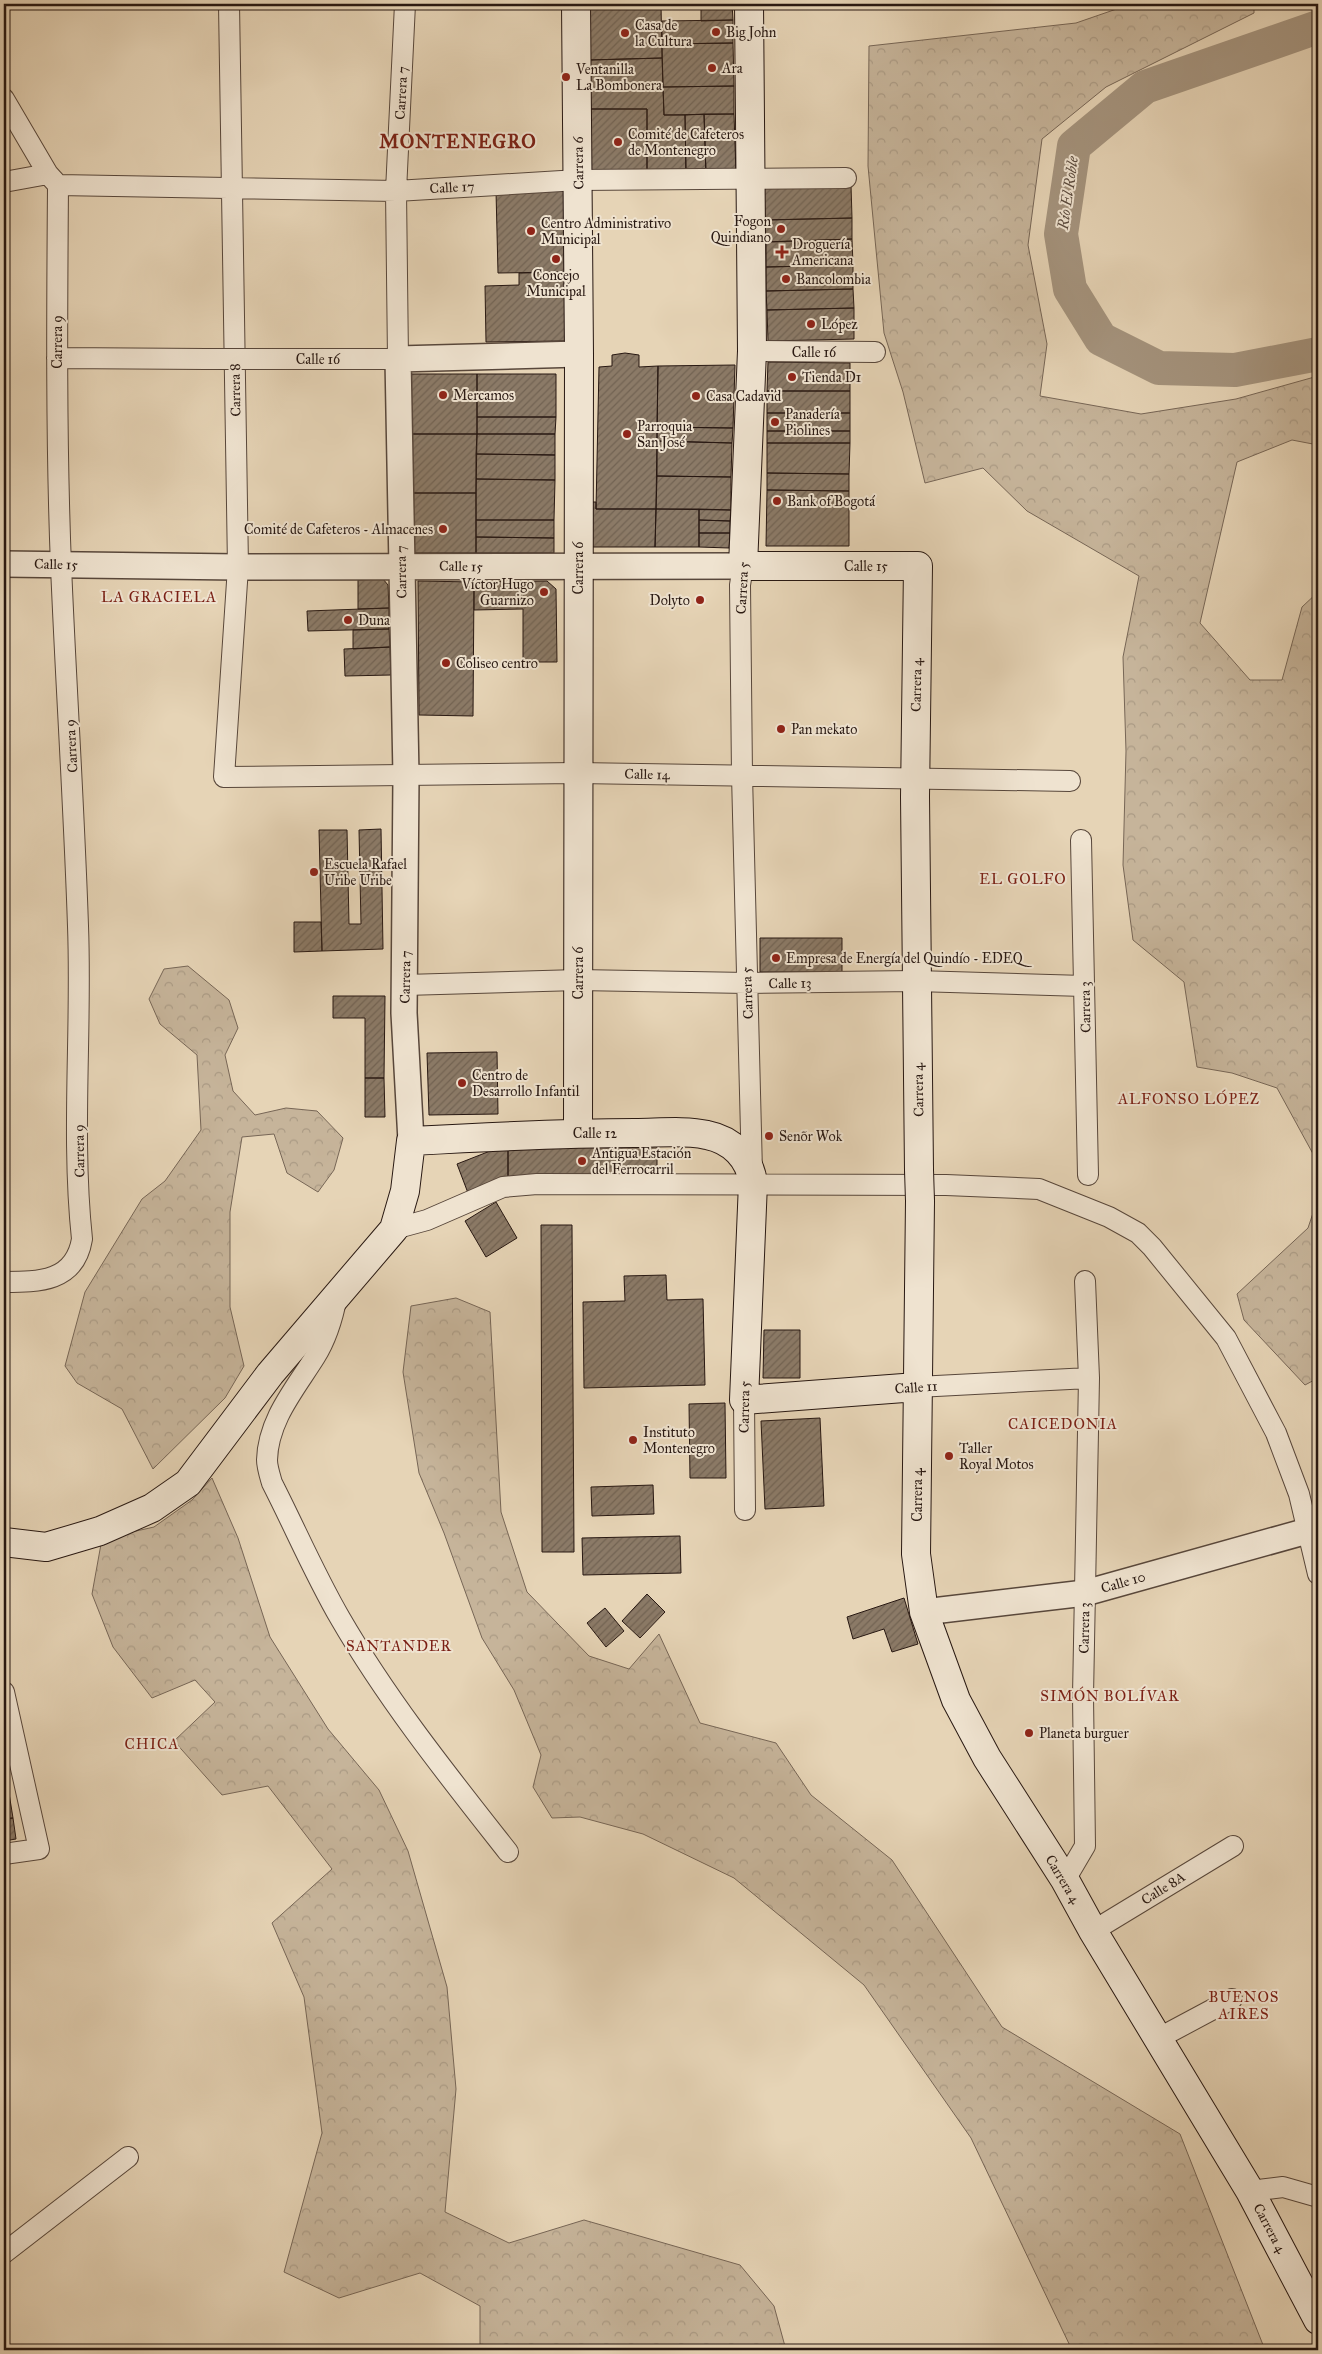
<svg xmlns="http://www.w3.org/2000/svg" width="1322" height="2354" viewBox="0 0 1322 2354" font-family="'IM FELL Great Primer',serif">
<defs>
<pattern id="forest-crowns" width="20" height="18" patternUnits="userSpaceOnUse" patternTransform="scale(1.25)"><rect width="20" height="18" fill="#c6b49a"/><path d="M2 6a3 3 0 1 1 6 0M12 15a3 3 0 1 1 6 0" fill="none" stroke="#aa9a84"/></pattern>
<pattern id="building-hatch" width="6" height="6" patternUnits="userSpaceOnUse" patternTransform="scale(1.25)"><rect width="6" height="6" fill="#8b7a67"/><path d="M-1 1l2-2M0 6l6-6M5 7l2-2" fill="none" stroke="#726353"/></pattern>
</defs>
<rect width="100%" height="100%" fill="#e6d4b6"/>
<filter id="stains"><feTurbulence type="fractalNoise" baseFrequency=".004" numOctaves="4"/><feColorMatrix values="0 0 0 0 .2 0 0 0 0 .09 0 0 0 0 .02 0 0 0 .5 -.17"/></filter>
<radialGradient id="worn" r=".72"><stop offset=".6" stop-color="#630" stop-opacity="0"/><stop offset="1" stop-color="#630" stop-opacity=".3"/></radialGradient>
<path fill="url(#forest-crowns)" stroke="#776656" d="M1131,4H1254V13L1106,87L1042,139L1028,245L1047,344L1040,396L1141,414L1236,399L1318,376V445L1292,440L1237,462L1200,623L1250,680H1282L1302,607L1318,592V1163L1277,1088L1232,1073L1197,1067L1184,982L1133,940L1123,865L1126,751L1123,657L1139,576L1027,511L983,468L925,483L903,392L884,333L868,166L869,46L1076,23Z
M188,966L229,1000L238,1028L225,1055L233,1091L255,1115L286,1108L317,1111L343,1138L334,1170L318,1192L287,1173L274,1134L242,1137L230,1212V1307L244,1366L225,1398L153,1469L122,1409L77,1383L65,1366L85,1292L142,1199L165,1181L201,1130L197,1055L160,1024L149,999L164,969Z
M1318,1198V1378L1305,1385L1244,1320L1237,1294L1308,1228Z
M456,1298L490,1312L501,1512L527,1592L589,1656L629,1669L659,1634L700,1723L776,1743L811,1795L892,1860L1002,2027L1180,2134L1265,2350H1072L971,2138L864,1985L734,1878L643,1834L580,1817L552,1818L533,1787L541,1755L514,1690L482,1638L444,1533L419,1473L403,1372L411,1306Z
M212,1478L238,1538L270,1637L328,1729L379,1790L408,1851L447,1987L456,2089L445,2212L509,2243L584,2220L740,2265L774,2306L786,2350H480V2306L420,2273L339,2298L284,2272L322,2133L304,1997L272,1923L332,1869L268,1786L222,1795L174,1741L215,1702L195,1680L152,1698L113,1647L92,1594L101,1544L123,1534L154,1527L192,1500Z"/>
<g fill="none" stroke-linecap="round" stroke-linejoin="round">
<path stroke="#a5947e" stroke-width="34" d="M1318,27L1145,87L1074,146L1061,234L1070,289L1101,339L1159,368L1235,370L1318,354"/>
</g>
<path fill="url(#building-hatch)" stroke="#281812" d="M588,4H661L662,58L589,60Z
M701,4H732L733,20L701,21Z
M733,20V43L662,44V21Z
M733,43L734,86L663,87L662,44Z
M662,58L664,115H685L686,174H647V109H589V60Z
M734,86V114L664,115L663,87Z
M589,109H647V174L588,175Z
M704,114L706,174H686L685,115Z
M704,114H734L736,173L706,174Z
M851,185L852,218L765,220L764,187Z
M566,189V272L498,273L496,191Z
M852,218V239L766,242L765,220Z
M852,239L853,265L766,267V242Z
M853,265V289L766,291V267Z
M566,272L567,341L486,342L485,286L519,285V273Z
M853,289L854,308L767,310L766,291Z
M854,308V339L768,341L767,310Z
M625,353L639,355V367L658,366L656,509H596L599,367L612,366V355Z
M768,362L850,363V391H767Z
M735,365L733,428L657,427L658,366Z
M410,374H477V434H410Z
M477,374H556V417H477Z
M767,391H850V413H767Z
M767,413H850V431H767Z
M477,417H556L555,434H477Z
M657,427L733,428L732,443L657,441Z
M767,431H850V443H767Z
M410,434H477L476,493H411Z
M477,434H555V455L476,454Z
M657,441L732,443L731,477L657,476Z
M767,443H850L849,474L767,473Z
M476,454L555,455V480L476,479Z
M767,473L849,474V491L767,490Z
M657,476L731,477V510L656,509Z
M476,479L555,480L554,520H476Z
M767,490L849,491V546H766Z
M411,493H476V553H410Z
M586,502H596V509H656L655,547H586Z
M656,509H699V547H655Z
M699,509L731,510L730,521L699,520Z
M476,520H554V538L476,537Z
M699,520L730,521V533H699Z
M699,533H730L729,548L699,547Z
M476,537L554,538V553H476Z
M383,579L388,585L389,608L358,609V580Z
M418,581L474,582L473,716L419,715Z
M547,581L556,589L557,662H523V609L474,610V582Z
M389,608V629L308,631L307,611Z
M389,629L390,647L353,649V630Z
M390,647L391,675L345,676L344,649Z
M381,829L383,949L322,951L319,830H347L349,924H361L359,830Z
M294,922H321L322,951L294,952Z
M760,938H842V972H760Z
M333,996H385L384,1078H365V1018H333Z
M497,1052L498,1114L429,1115L427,1053Z
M365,1078H384L385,1117H365Z
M508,1144H657V1177H508Z
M508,1144V1177L468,1193L457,1164Z
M496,1202L517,1238L486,1257L465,1221Z
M541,1225H572L574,1552H542Z
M666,1275L667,1300L703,1299L705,1385L584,1388L583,1302L625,1301L624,1276Z
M764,1330H800V1378H763Z
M725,1403L726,1478H690L689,1404Z
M820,1418L824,1506L765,1509L761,1421Z
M653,1485L654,1514L592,1516L591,1487Z
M680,1536L681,1573L583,1575L582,1538Z
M647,1594L665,1612L640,1638L622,1621Z
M904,1598L918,1644L892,1652L884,1629L853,1639L847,1617Z
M605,1608L624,1631L606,1647L587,1623Z
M4,1762L13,1818L4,1819Z
M13,1818L16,1839L4,1841V1819Z"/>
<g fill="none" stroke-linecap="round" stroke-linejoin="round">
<defs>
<path id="minor" d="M229,4L238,567L224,777L578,773L1070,781
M4,99L48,174L58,185
M4,182L48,174
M58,185L396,191L578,180L846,178
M752,351L875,352
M57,358L206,359
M277,359H398L396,191L405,4
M743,566L740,585L742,775L752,1172
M1081,840L1088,1175
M405,985L578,980L747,983L916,981L1084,986
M394,1229L427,1220L503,1187L537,1184L946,1185L1039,1189L1109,1217L1138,1233L1152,1247L1226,1338L1276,1433L1299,1494L1318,1574
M4,1282C39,1282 75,1282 82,1239C71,1135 82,1030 78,926C74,806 66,686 61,566C56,440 57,312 58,185
M337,1296C333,1317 327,1338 315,1357C295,1389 268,1420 267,1460C267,1467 270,1476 272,1483C295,1528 315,1575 340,1618C388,1701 449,1777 508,1852
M917,1387L1089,1378
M744,1400L745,1510
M4,1692L39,1849L4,1854
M1065,1880L1085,1846L1083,1696L1089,1378L1085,1281
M1093,1931L1233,1846
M1159,2038L1232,1999
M1250,2191L1283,2187L1318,2197
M4,2253L128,2157"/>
<path id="tertiary" d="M4,564L238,567L743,566
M411,1141L404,1013L406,776L398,359L579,354
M924,1612L1085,1593L1318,1528"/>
<path id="secondary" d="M576,4L579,354L578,1133
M749,4L752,351L743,566H918L915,797L919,1170
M920,1201L916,1554L924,1612L956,1700L987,1758L1065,1880L1093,1931L1250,2191L1318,2320
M4,1542L46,1547L100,1531L152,1508L188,1483L270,1374L394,1229L405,1191L411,1141C485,1137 560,1133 635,1133C658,1133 685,1130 707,1135C732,1140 750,1158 753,1183L744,1400L917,1387"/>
</defs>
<use href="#minor" stroke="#58473b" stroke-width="22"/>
<use href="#tertiary" stroke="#58473b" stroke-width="28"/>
<use href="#secondary" stroke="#281812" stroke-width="30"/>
<use href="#minor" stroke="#efe3d0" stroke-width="20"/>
<use href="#tertiary" stroke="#efe3d0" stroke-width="25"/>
<use href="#secondary" stroke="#efe3d0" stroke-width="28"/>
<defs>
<path id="minor-bridge" d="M206,359H277"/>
<path id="secondary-bridge" d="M919,1170L920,1201"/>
</defs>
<use href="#minor-bridge" stroke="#58473b" stroke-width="22" stroke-linecap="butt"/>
<use href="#secondary-bridge" stroke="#281812" stroke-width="30" stroke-linecap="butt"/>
<use href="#minor-bridge" stroke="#efe3d0" stroke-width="20"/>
<use href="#secondary-bridge" stroke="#efe3d0" stroke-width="28"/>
</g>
<g fill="#8f2418" stroke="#efe3d0" stroke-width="2">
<circle cx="716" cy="32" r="5"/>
<circle cx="625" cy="33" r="5"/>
<circle cx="712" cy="68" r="5"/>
<circle cx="566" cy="77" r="5"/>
<circle cx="618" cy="142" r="5"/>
<circle cx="781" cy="229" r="5"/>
<circle cx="531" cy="231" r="5"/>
<path d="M779.5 244.5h5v5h5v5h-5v5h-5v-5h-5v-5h5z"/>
<circle cx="556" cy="259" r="5"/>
<circle cx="786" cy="279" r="5"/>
<circle cx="811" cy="324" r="5"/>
<circle cx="792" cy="377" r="5"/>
<circle cx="443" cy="395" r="5"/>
<circle cx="696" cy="396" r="5"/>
<circle cx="775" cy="422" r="5"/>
<circle cx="627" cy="434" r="5"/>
<circle cx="777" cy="501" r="5"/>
<circle cx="443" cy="529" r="5"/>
<circle cx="544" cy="592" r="5"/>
<circle cx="700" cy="600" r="5"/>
<circle cx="348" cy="620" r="5"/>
<circle cx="446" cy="663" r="5"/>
<circle cx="781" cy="729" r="5"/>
<circle cx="314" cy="872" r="5"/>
<circle cx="776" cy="958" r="5"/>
<circle cx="462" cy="1083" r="5"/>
<circle cx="769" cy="1136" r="5"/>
<circle cx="582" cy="1161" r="5"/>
<circle cx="633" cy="1440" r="5"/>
<circle cx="949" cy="1456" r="5"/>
<circle cx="1029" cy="1733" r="5"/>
</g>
<g text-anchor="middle" stroke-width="4" stroke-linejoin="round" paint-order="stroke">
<g font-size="14" fill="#281812" stroke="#efe3d0" text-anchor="start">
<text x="635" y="30">Casa de<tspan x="635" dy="16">la Cultura</tspan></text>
<text x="726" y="37">Big John</text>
<text x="722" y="73">Ara</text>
<text x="576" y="74">Ventanilla<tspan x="576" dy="16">La Bombonera</tspan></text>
<text x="628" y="139">Comité de Cafeteros<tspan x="628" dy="16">de Montenegro</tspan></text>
<text x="771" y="226" text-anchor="end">Fogon<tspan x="771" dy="16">Quindiano</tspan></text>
<text x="541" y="228">Centro Administrativo<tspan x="541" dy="16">Municipal</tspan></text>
<text x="792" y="249">Droguería<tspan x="792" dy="16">Americana</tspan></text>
<text x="556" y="280" text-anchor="middle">Concejo<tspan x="556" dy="16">Municipal</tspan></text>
<text x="796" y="284">Bancolombia</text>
<text x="821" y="329">López</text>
<text x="802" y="382">Tienda D1</text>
<text x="453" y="400">Mercamos</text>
<text x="706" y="401">Casa Cadavid</text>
<text x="785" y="419">Panadería<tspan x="785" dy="16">Piolines</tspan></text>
<text x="637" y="431">Parroquia<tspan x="637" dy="16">San José</tspan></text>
<text x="787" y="506">Bank of Bogotá</text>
<text x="433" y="534" text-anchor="end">Comité de Cafeteros - Almacenes</text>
<text x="534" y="589" text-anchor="end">Víctor Hugo<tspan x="534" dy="16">Guarnizo</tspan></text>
<text x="690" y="605" text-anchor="end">Dolyto</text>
<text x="358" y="625">Duna</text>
<text x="456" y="668">Coliseo centro</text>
<text x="791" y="734">Pan mekato</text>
<text x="324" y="869">Escuela Rafael<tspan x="324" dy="16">Uribe Uribe</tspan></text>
<text x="786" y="963">Empresa de Energía del Quindío - EDEQ</text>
<text x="472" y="1080">Centro de<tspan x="472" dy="16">Desarrollo Infantil</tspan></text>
<text x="779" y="1141">Senõr Wok</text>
<text x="592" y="1158">Antigua Estación<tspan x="592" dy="16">del Ferrocarril</tspan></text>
<text x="643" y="1437">Instituto<tspan x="643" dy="16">Montenegro</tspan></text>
<text x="959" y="1453">Taller<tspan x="959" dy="16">Royal Motos</tspan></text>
<text x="1039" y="1738">Planeta burguer</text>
</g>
<g font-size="14" fill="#281812" stroke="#efe3d0">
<text transform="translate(401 93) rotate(-87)" y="5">Carrera 7</text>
<text transform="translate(578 163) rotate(-91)" y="5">Carrera 6</text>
<text transform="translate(452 187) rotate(-3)" y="5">Calle 17</text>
<text transform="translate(57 342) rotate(-90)" y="5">Carrera 9</text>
<text x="814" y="357">Calle 16</text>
<text x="318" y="364">Calle 16</text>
<text transform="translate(235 390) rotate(-91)" y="5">Carrera 8</text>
<text transform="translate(56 564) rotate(1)" y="5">Calle 15</text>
<text transform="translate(461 566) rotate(1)" y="5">Calle 15</text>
<text x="866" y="571">Calle 15</text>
<text transform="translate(578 568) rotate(-90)" y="5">Carrera 6</text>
<text transform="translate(401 572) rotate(-91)" y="5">Carrera 7</text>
<text transform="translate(742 588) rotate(-87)" y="5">Carrera 5</text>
<text transform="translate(916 685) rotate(-89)" y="5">Carrera 4</text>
<text transform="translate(71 746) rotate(-93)" y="5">Carrera 9</text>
<text transform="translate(647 774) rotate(1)" y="5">Calle 14</text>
<text transform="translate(578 973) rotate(-90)" y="5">Carrera 6</text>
<text transform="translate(405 977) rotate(-89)" y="5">Carrera 7</text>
<text transform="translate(790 983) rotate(-1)" y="5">Calle 13</text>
<text transform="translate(747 993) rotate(-92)" y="5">Carrera 5</text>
<text transform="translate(1085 1007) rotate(-91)" y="5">Carrera 3</text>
<text transform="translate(918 1090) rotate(-91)" y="5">Carrera 4</text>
<text x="595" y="1138">Calle 12</text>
<text transform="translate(79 1151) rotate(-91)" y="5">Carrera 9</text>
<text transform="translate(916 1387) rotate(-4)" y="5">Calle 11</text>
<text transform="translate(744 1407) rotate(-89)" y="5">Carrera 5</text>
<text transform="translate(917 1495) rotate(-90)" y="5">Carrera 4</text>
<text transform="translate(1123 1582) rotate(-16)" y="5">Calle 10</text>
<text transform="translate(1084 1628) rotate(-89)" y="5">Carrera 3</text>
<text transform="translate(1063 1879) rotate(59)" y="5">Carrera 4</text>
<text transform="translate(1163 1888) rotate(-32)" y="5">Calle 8A</text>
<text transform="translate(1270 2228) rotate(62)" y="5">Carrera 4</text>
</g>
<g font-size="15" font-style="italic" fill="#5a4a3d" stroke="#efe3d0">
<text transform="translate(1068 193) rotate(-82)" y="5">Río El Roble</text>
</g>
<g font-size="15" letter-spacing="1" fill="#7a1f14" stroke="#efe3d0">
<text x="159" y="602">LA GRACIELA</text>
<text x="1023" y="884">EL GOLFO</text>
<text x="1189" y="1104">ALFONSO LÓPEZ</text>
<text x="1063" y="1429">CAICEDONIA</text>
<text x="399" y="1651">SANTANDER</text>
<text x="1110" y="1701">SIMÓN BOLÍVAR</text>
<text x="152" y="1749">CHICA</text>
<text x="1244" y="2002">BUENOS<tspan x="1244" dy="17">AIRES</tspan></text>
</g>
<g font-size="19" font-weight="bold" letter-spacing="1" fill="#7a1f14" stroke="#efe3d0">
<text x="458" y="148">MONTENEGRO</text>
</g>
</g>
<rect width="1322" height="2354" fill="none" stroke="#e6d4b6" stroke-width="20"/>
<rect x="5" y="5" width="1312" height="2344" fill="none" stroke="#281812" stroke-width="2.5"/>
<rect x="10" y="10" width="1302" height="2334" fill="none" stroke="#281812"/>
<rect width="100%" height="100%" filter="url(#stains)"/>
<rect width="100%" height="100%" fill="url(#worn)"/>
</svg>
